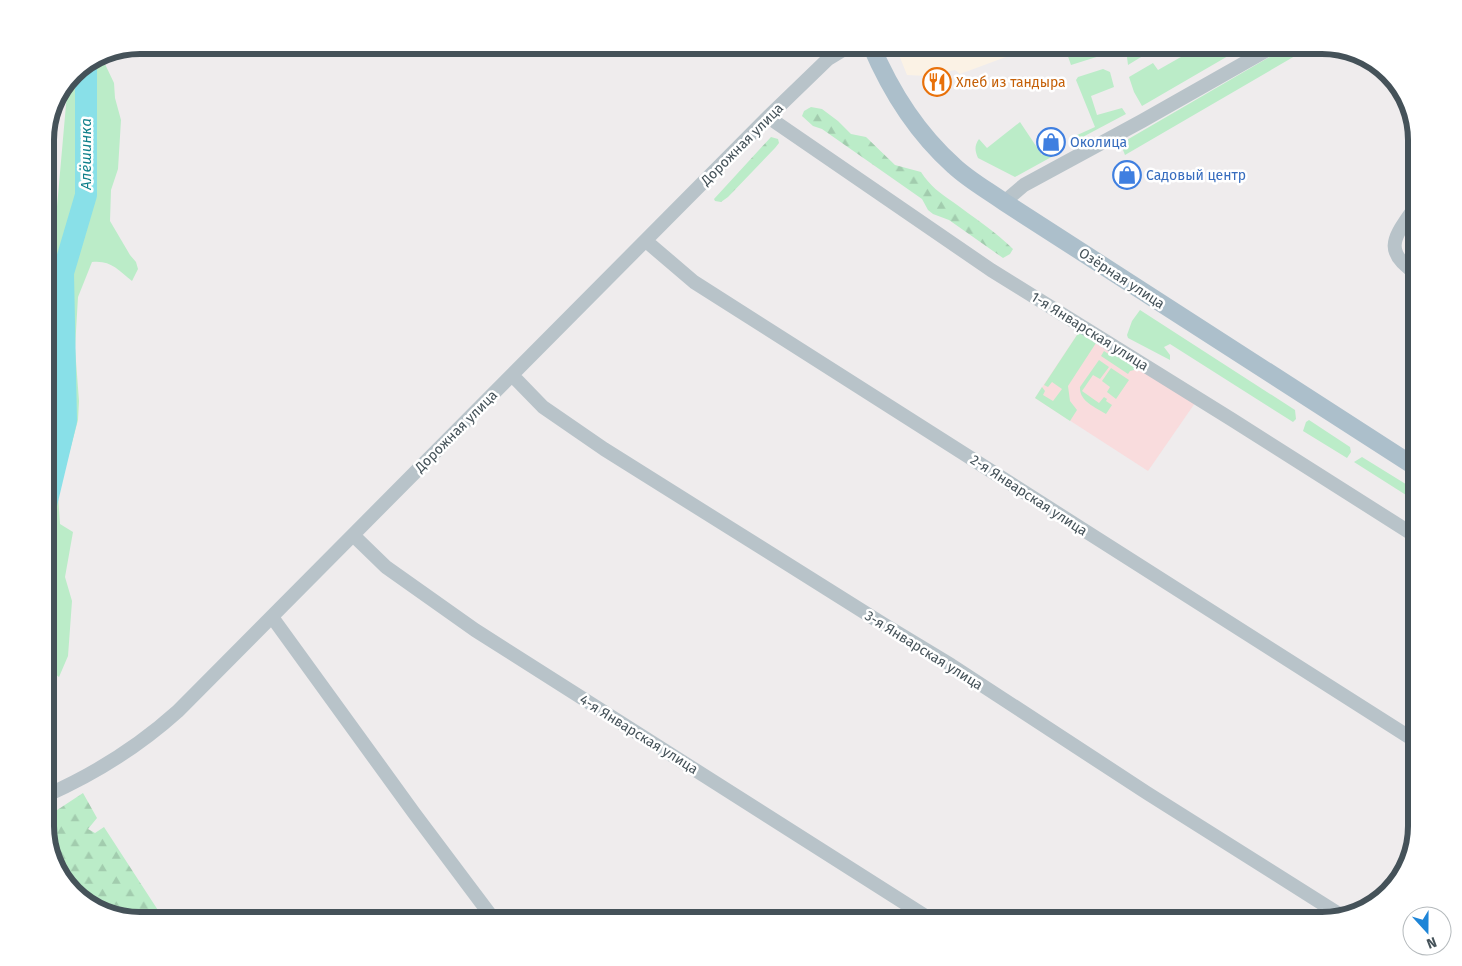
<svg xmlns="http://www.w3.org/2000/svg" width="1462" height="966" viewBox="0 0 1462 966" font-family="'Fira Sans',sans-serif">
<defs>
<pattern id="forest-firs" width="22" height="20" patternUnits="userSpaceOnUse" patternTransform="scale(1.25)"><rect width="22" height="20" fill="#bbecc8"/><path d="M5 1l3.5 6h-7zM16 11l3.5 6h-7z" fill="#a2ccae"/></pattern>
</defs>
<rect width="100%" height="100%" fill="#efeced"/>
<path fill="#fbf2e5" d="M895,45H1038L960,74L955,70L927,76L907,75Z"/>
<path fill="#f9dcdd" d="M1079,332L1195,403L1148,471L1035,398Z"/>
<path fill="#bbecc8" d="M1064,45H1109L1106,54L1071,65Z
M1133,45H1141L1146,54L1128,65L1126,49Z
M1202,45H1247L1142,106L1134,92L1129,77L1153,63L1158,70Z
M1290,45H1314L1125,155L1123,150L1125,141Z
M104,52H106L105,64L114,83L115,98L121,120L118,169L111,190L110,221L130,255L136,262L138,269L132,281C118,270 111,260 92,262L78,297L75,348L79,401L78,420L58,495L60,524L73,532L65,577L72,601L68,656L59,677L50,670L45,664V474L54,390L45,329V270L46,264L53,252L68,82L73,73Z
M1103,69L1110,72L1114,87L1091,96L1097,115L1122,108L1126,114L1077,140L1075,136L1095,127L1076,80L1078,77Z
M1020,122L1042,155L1051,151L1055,155L1015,177L978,158C975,151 974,146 979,139L987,148Z
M1140,310L1295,410L1296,419L1293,422L1170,344L1164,347L1170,355V360L1128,338L1127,335L1132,321Z
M1079,332L1096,343L1068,386L1070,401L1077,410L1070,421L1035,398L1042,387L1045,391L1043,395L1053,401L1062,389L1052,382L1048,387L1044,385Z
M1104,351L1110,355L1112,353L1135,367L1134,370L1130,371L1128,374L1101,356Z
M1099,360L1109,367L1100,379L1093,375L1082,391L1099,403L1104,397L1107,399L1106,401L1112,405L1106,414C1095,407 1079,401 1080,387Z
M1111,368L1129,380L1116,399L1107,392L1110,387L1102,381Z
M1309,420L1350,447L1351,452L1347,458L1303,431L1306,422Z
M1362,457L1417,491V502L1354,462Z"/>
<path fill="url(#forest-firs)" d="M811,107L822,109L838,121L851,134L866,137L895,165L921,172C930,186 940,193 953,202C973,217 995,231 1013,249L1010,254L1003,258L949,220L933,214L928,210L922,199L822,129L813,126L802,116L804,111Z
M771,137L778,139L779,143L775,148L728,197L721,202L715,201L714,199Z
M83,793L97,818L88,829L95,833L104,827L165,921H140L87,905L58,874L45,832V818Z"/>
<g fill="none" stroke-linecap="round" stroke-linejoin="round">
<path stroke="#89e0e8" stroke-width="22" d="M45,509L66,421L63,273L86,195V64"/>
<path stroke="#b8c3c9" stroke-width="14" d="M768,117L991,270L1231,419L1417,537
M1004,202L1024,185L1142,121L1276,45
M1417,204C1398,234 1378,249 1417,274
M646,241L694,282L1417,742
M512,375L543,407L604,449L883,624L951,665L1147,793L1342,916
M353,535L386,567L475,630L933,921
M272,617L414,813L495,921
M45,796C95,774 138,747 178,711L768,117L828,59L851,45"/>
<path stroke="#acbfcb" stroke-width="18" d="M871,45C890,90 917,133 954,166C969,180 987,190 1004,202L1417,468"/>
</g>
<defs>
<symbol id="restaurant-ring" viewBox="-11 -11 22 22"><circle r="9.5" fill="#fff" stroke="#e8710a" stroke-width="1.5"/><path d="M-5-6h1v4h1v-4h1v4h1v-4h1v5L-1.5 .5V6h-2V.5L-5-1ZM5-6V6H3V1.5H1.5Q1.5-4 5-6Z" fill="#e8710a"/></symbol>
<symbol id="shop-ring" viewBox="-11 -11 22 22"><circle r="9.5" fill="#fff" stroke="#3f7fe0" stroke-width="1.5"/><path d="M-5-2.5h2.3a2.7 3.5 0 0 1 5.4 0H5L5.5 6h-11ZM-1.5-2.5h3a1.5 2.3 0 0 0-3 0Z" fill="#3f7fe0"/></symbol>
</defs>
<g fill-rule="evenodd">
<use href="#restaurant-ring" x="921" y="66" width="32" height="32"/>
<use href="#shop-ring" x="1035" y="126" width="32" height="32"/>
<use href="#shop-ring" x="1111" y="159" width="32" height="32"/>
</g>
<g text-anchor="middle" stroke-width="5" stroke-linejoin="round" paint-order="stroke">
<g font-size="14" fill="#c56008" stroke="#fff" text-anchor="start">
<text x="956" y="87">Хлеб из тандыра</text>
</g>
<g font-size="14" fill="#366cbe" stroke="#fff" text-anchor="start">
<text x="1070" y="147">Околица</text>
<text x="1146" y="180">Садовый центр</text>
</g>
<g font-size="14" fill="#455259" stroke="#fff">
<text transform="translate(742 144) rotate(-45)" y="5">Дорожная улица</text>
<text transform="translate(1122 278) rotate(33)" y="5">Озёрная улица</text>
<text transform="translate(1090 331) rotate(32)" y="5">1-я Январская улица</text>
<text transform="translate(456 431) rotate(-45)" y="5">Дорожная улица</text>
<text transform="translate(1029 495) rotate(33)" y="5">2-я Январская улица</text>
<text transform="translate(924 650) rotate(32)" y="5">3-я Январская улица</text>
<text transform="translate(639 734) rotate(32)" y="5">4-я Январская улица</text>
</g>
<g font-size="15" font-style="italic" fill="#10808b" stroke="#fff">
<text transform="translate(86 154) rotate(-90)" y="5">Алёшинка</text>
</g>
</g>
<path d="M0 0H1462V966H0ZM140 54H1322A86 86 0 0 1 1408 140V826A86 86 0 0 1 1322 912H140A86 86 0 0 1 54 826V140A86 86 0 0 1 140 54Z" fill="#fff" fill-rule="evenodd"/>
<path fill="none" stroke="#455259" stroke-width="6" d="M140 54H1322A86 86 0 0 1 1408 140V826A86 86 0 0 1 1322 912H140A86 86 0 0 1 54 826V140A86 86 0 0 1 140 54Z"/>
<g transform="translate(1427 931) rotate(159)"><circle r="24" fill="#ffffff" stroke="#b5babd"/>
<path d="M0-4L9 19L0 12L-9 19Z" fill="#1e85d7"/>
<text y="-8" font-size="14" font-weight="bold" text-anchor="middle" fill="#455259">N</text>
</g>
</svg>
